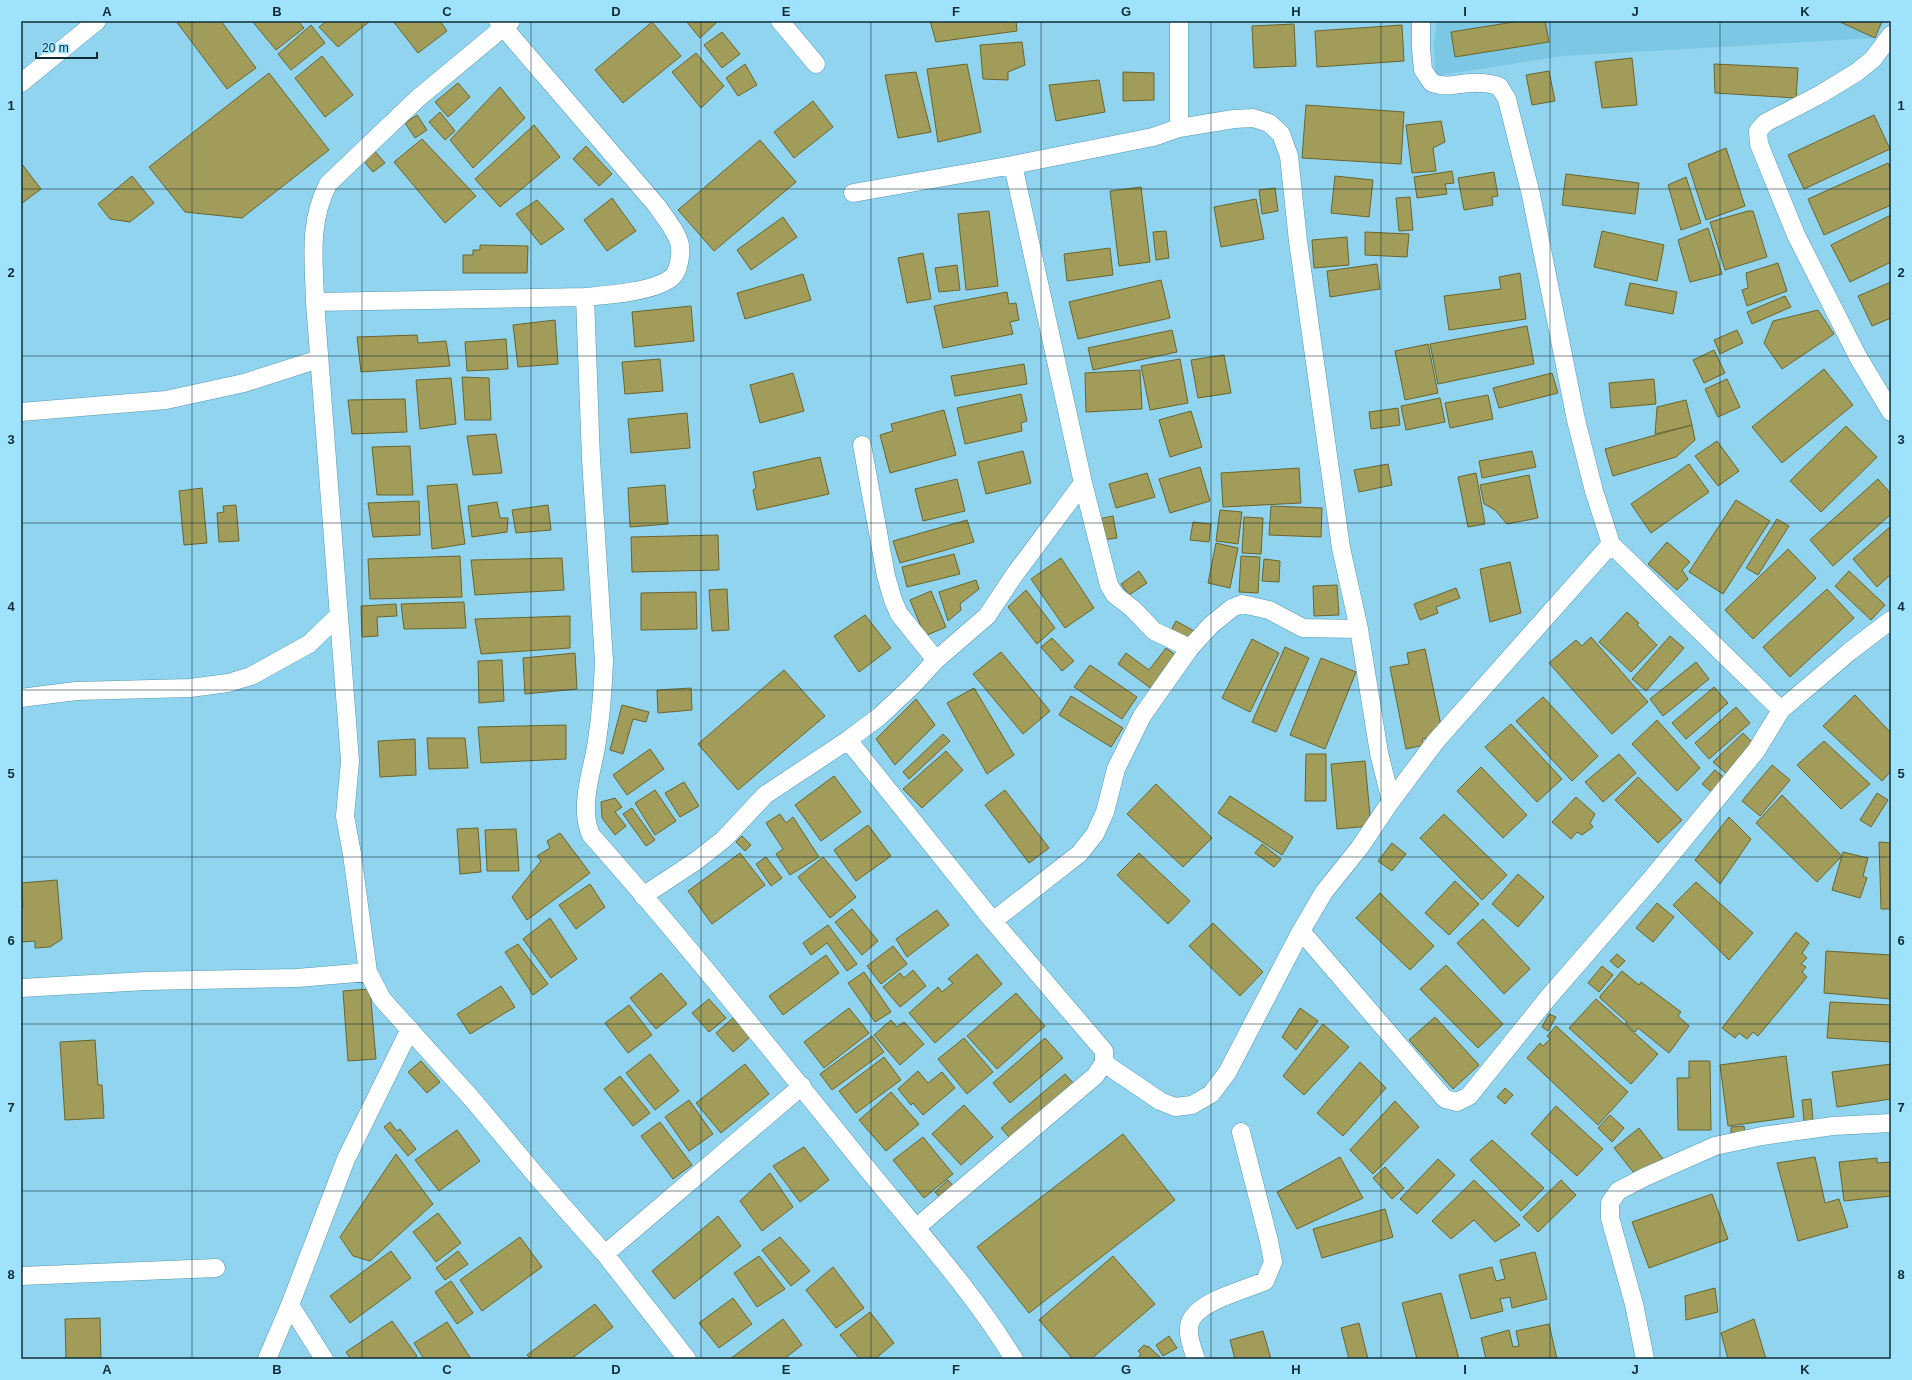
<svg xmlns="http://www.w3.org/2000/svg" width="1912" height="1380" viewBox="0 0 1912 1380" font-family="Helvetica,sans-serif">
<rect width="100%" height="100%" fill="#91d4ef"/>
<path fill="#7cc7e4" d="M1437,21H1884L1875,38L1563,56L1435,76L1434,42Z"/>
<path fill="#a19c59" stroke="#69652d" d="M176,21H221L256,68L227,89Z
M252,21H298L304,28L276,50Z
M327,21H370L338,47L319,27Z
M393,21H440L447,31L418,53Z
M686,21H718L700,38Z
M930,21H1016L1017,31L936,42Z
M1520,21H1545L1549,42L1455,57L1451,32Z
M1838,21H1882L1875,38Z
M652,22L681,56L623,103L595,70Z
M1294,24L1296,66L1254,68L1252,26Z
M311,25L325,43L291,70L278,54Z
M1402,25L1404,61L1317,67L1315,31Z
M722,32L740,54L722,68L704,45Z
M1022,42L1025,65L1008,72V80L983,79L980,45Z
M696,53L724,86L701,108L672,72Z
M322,56L353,95L325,117L295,78Z
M1632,58L1637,105L1602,108L1595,62Z
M745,64L757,85L738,96L726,78Z
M967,64L981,132L938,142L927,69Z
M1714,64L1798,68L1796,98L1715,93Z
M1549,71L1555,101L1532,105L1526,75Z
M916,72L931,132L898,138L885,75Z
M1123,72L1154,73V100L1123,101Z
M269,73L329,150L242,218L185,212L149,167Z
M1099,80L1105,112L1056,121L1049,85Z
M458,83L470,97L448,117L435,102Z
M500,87L525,118L473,168L450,140Z
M813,101L833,127L794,158L774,132Z
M1306,105L1404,112L1401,164L1302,158Z
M440,112L455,131L445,140L429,122Z
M417,115L427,130L415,138L405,123Z
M1874,115L1890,149L1804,189L1788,155Z
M1441,121L1445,142L1433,148L1436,171L1412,173L1406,125Z
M534,125L560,157L500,207L475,179Z
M422,139L476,196L445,223L394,162Z
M760,140L796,182L714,251L678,210Z
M586,146L612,174L599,186L573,159Z
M1726,148L1745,206L1706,220L1688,164Z
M373,149L385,163L373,172L362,159Z
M21,163L41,189L21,204Z
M1888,163L1891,171V205L1824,235L1808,199Z
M1452,171L1454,183L1445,184L1447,194L1417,198L1414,177Z
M1494,172L1498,196L1492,197L1493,205L1464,210L1458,178Z
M1566,174L1639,183L1635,214L1562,205Z
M132,176L154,203L130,222L110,219L98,204Z
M1335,176L1373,180L1369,217L1331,213Z
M1686,177L1701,223L1681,230L1668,185Z
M1141,187L1150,262L1119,266L1110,191Z
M1275,188L1278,211L1262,214L1259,190Z
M1410,197L1413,230L1399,231L1396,198Z
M612,198L636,231L607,251L584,220Z
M1256,199L1264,239L1221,247L1214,207Z
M537,200L564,229L541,245L516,214Z
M989,211L998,286L966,290L958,214Z
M1748,211H1753L1767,257L1725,270L1710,222Z
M1891,215V262L1850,282L1831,245Z
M783,217L797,237L751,270L737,250Z
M1708,228L1722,274L1690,282L1678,240Z
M1166,231L1169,258L1156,260L1153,232Z
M1602,231L1664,245L1657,281L1594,267Z
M1365,232L1409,234L1407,257L1365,255Z
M1347,237L1349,265L1314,268L1312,240Z
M480,245L528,246L527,273H463V255H473V250H480Z
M1110,248L1113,275L1067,281L1064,254Z
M923,253L931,299L907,303L898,258Z
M1778,263L1787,291L1747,306L1742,290L1748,288L1746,273Z
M1377,264L1380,289L1330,297L1327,271Z
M957,265L960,290L939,292L935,268Z
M1520,273L1526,319L1449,330L1444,296L1501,289L1499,277Z
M803,274L811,300L745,319L737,293Z
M1161,280L1170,318L1078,339L1069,302Z
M1891,282V318L1872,326L1858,296Z
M1630,283L1677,292L1673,314L1625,305Z
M1007,292L1009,304L1016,303L1019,320L1010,322L1013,334L943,348L934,306Z
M1785,296L1791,307L1752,324L1747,312Z
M691,306L694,341L635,347L632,312Z
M1818,310L1834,334L1782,369L1764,343L1773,321Z
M555,320L558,364L518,367L513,325Z
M1527,326L1534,364L1438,384L1430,344Z
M1172,330L1177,352L1093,370L1088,348Z
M1737,330L1743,343L1720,354L1714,340Z
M417,335L418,343L446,341L450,366L361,372L357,337Z
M506,339L508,369L467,371L465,342Z
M1428,344L1438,393L1405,400L1395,351Z
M1714,350L1725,373L1704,383L1693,360Z
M1224,355L1231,393L1198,398L1191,360Z
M660,359L663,391L625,394L622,362Z
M1180,359L1188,403L1150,410L1141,366Z
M1024,364L1027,384L955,396L951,376Z
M1824,369L1853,405L1782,463L1752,427Z
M1140,370L1142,409L1086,412L1085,373Z
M793,373L804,411L760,423L750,385Z
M1552,373L1558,393L1499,408L1493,388Z
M462,377L489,378L491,420H465Z
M451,378L456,424L420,429L416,380Z
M1654,379L1656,404L1611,408L1609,383Z
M1727,379L1740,407L1718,417L1705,389Z
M1021,394L1027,421L1021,423L1022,431L965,444L957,408Z
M1488,395L1493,419L1450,428L1445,403Z
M1440,398L1445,422L1406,430L1401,406Z
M405,399L407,432L352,434L348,400Z
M1686,400L1692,425L1655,434L1657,407Z
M1398,408L1400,425L1371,429L1369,412Z
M944,410L956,455L890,473L880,435L893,431L891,424Z
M1191,411L1202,447L1170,457L1159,420Z
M687,413L690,448L631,453L628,419Z
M1692,425L1695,440L1676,457L1613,476L1605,449Z
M1846,426L1877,457L1821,512L1790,481Z
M496,434L502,473L473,475L467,436Z
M1717,441L1739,471L1718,486L1695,456Z
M410,446L413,495H377L372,447Z
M1023,451L1031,483L986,494L978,462Z
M1532,451L1536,467L1482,478L1479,461Z
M820,457L829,494L757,510L753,490L756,488L753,472Z
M1388,464L1392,485L1359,492L1354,470Z
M1689,464L1709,492L1651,533L1631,504Z
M1200,467L1210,501L1170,513L1159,479Z
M1299,468L1301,503L1223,507L1221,473Z
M1147,473L1155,497L1116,508L1109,484Z
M1476,473L1485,524L1468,527L1458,477Z
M1529,475L1538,518L1507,524L1495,510L1484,504L1480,485Z
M957,479L965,511L923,521L915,489Z
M1878,479L1891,494V514L1833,566L1810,540Z
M457,484L465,544L432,549L427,486Z
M665,485L668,524L630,527L628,488Z
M202,488L207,543L184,545L179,491Z
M1736,500L1770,521L1723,594L1689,572Z
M419,501L420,535L373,537L368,503Z
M497,502L500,518H508L507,532L472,537L468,506Z
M236,505L239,541L219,542L217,513L224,512L223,506Z
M548,505L551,530L516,533L512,510Z
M1271,506L1322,508L1321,537L1269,535Z
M1220,510L1242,512L1238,544L1216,541Z
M1113,516L1117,538L1103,540L1099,519Z
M1244,517L1263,518L1261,554L1242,553Z
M1777,519L1789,526L1758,575L1746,568Z
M967,520L974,542L900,563L893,541Z
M1193,522L1211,524L1209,542L1190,540Z
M1891,526V574L1877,587L1853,559Z
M718,535L719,570L632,572L631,537Z
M1667,542L1690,562L1682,570L1688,579L1677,590L1648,564Z
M1216,543L1238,548L1230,588L1208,583Z
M1788,549L1816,578L1753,639L1725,610Z
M954,554L960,574L907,587L902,567Z
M460,556L462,597L370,599L368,559Z
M1241,556L1260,557L1258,593L1239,592Z
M562,558L564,590L475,595L471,560Z
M1061,558L1094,608L1065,628L1031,579Z
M1264,559L1280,561L1279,582L1262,581Z
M1510,562L1521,613L1490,622L1480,569Z
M1139,571L1147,583L1129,595L1121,584Z
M1849,571L1885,605L1871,620L1835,586Z
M976,580L979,589L960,604L961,610L948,621L939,592Z
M1337,585L1339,615L1314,616L1313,586Z
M1456,588L1460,598L1436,607L1438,613L1420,620L1414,604Z
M727,589L729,630L712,631L709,590Z
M1827,589L1854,618L1790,677L1763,647Z
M1026,590L1055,628L1037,644L1008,607Z
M931,591L946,627L925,636L910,600Z
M696,592L697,629L641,630V593Z
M464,602L466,628L404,629L401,604Z
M396,604L397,616L377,617L378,636L362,637L361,606Z
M1627,612L1639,623L1637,625L1657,645L1631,672L1599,642Z
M865,615L891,648L859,672L834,636Z
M570,616V648L481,654L475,619Z
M1176,621L1196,632L1188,644L1169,634Z
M1670,636L1684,648L1646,691L1632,679Z
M1591,637L1648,702L1612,734L1549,663L1576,640L1582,646Z
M1052,638L1074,661L1062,671L1041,647Z
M1252,639L1279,653L1250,712L1222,698Z
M1285,647L1309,658L1276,732L1252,722Z
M1166,648L1178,657L1153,690L1118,664L1126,653L1149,670Z
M1425,649L1443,735L1422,739L1424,745L1406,749L1390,667L1409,664L1407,653Z
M1001,652L1050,711L1023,734L973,674Z
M575,653L577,689L525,694L523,658Z
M1321,658L1356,672L1325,749L1290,735Z
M502,660L504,701L479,703L478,661Z
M1696,662L1709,679L1663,716L1650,699Z
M1090,665L1137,697L1122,719L1074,687Z
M784,670L825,716L738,790L698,744Z
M1714,687L1728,703L1686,739L1672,723Z
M691,688L692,710L658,713L657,690Z
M974,688L1014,755L987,774L947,703Z
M1855,695L1891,733V771L1882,781L1823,726Z
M1071,696L1123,728L1111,747L1059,715Z
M1543,697L1598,756L1572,781L1516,721Z
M916,699L935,725L895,765L876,739Z
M622,705L649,712L646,722L633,719L623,754L610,750Z
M1736,707L1750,723L1709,759L1695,743Z
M1657,720L1700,768L1677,791L1632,744Z
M1511,724L1562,779L1537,802L1485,747Z
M566,725V759L481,763L478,727Z
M1743,733L1753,743L1727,774L1713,762Z
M943,734L950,741L909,779L903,772Z
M427,738H465L468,768L429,769Z
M415,739L416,775L380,777L378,741Z
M1824,741L1870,784L1841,809L1797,765Z
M650,749L664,769L627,795L613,775Z
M946,751L963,770L922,808L903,789Z
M1306,754H1326V801H1305Z
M1619,754L1636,773L1603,802L1585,782Z
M1365,761L1371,826L1337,829L1331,764Z
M1772,765L1790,780L1760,816L1742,801Z
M1481,767L1527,815L1503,838L1457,791Z
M1715,770L1727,780L1714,794L1702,784Z
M834,776L861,812L821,841L795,805Z
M1638,777L1682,820L1658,843L1615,800Z
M684,782L699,806L680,817L665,793Z
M1156,784L1212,838L1183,867L1127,814Z
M655,790L676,821L655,835L635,803Z
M1005,790L1049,848L1029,863L985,805Z
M1877,793L1888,800L1871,827L1860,820Z
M1782,795L1842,856L1817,882L1756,823Z
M1230,796L1293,837L1282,855L1218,813Z
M1576,797L1595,814L1590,823L1593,827L1582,835L1577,832L1571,839L1552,822Z
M615,798L622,807L615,812L626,826L615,835L602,818L601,802Z
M632,808L655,840L646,846L623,814Z
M780,814L786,823L793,817L819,857L790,875L776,854L783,849L766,823Z
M1444,814L1507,875L1482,900L1420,838Z
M1729,817L1751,839L1720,884L1695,860Z
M868,825L891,856L856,881L834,850Z
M478,828L481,872L460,874L457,829Z
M516,829L519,871H487L485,830Z
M560,833L590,873L527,920L512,897L541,861L537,856L550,848L547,841Z
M742,836L751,845L745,851L736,842Z
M1879,842L1891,843V909H1881Z
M1392,843L1406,854L1392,871L1378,861Z
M1262,844L1281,859L1274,867L1255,853Z
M1843,852L1868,858L1863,876L1867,878L1860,898L1832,890Z
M740,853L765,885L712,924L688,891Z
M1139,853L1190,901L1168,924L1117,875Z
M766,857L782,878L771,886L756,864Z
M823,857L856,897L830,918L798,877Z
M1518,874L1544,897L1518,927L1492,904Z
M57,880L62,939L50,947L35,948V941L21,942V907H23L21,883Z
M1455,881L1479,904L1449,935L1425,913Z
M1696,882L1753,933L1729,960L1673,905Z
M590,884L605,907L576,929L559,905Z
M1380,893L1434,946L1410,970L1356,918Z
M1657,903L1674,917L1653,942L1636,928Z
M852,909L878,941L862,955L835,922Z
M937,910L949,925L907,957L896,939Z
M550,918L577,959L551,978L523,939Z
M1483,919L1530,969L1504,994L1457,943Z
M1213,923L1263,972L1240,996L1189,946Z
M828,925L857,964L847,971L827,943L811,955L803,943Z
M1796,932L1809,943L1802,953L1807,958L1801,964L1806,967L1802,972L1807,977L1758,1036L1753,1032L1747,1039L1739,1033L1735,1038L1722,1028Z
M518,944L548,984L533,995L505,952Z
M893,946L907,964L881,984L867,966Z
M1826,951L1891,955V999L1824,993Z
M977,954L1002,984L935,1043L909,1013L938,987L942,992L953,983L948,979Z
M1617,954L1625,961L1618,968L1610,961Z
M826,955L839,973L783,1015L769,996Z
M1446,965L1503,1024L1478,1048L1420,989Z
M1602,966L1613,975L1599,992L1588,983Z
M913,970L926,986L900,1007L883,987L900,973L904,978Z
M1622,971L1639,985L1641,982L1681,1012L1678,1016L1689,1026L1669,1053L1638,1028L1635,1032L1625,1023L1627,1022L1600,998V996Z
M864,972L891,1012L875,1022L848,983Z
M661,973L687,1004L656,1029L630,998Z
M501,986L515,1007L470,1034L457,1014Z
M370,989L376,1059L348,1061L343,991Z
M1016,993L1045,1026L997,1069L967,1036Z
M709,999L726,1018L709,1032L692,1013Z
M1596,999L1658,1054L1631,1084L1569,1028Z
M1830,1002L1891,1005V1042L1827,1038Z
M629,1005L652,1035L628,1053L605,1023Z
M849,1008L869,1033L824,1068L804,1042Z
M1300,1008L1318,1021L1296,1050L1282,1037Z
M1549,1014L1556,1017L1548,1031L1542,1027Z
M1435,1017L1479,1065L1453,1089L1409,1040Z
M733,1018L750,1037L733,1052L716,1033Z
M891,1020L897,1027L904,1022L924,1044L900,1065L874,1035Z
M1323,1024L1349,1047L1304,1095L1283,1076Z
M1556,1026L1628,1092L1598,1125L1527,1058L1540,1043L1543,1046L1550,1039L1547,1036Z
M872,1036L884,1052L832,1090L820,1074Z
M964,1038L993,1072L967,1094L938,1059Z
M1045,1038L1063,1058L1010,1103L993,1083Z
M95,1040L98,1085H102L104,1118L65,1120L60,1042Z
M650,1054L679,1091L655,1110L626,1073Z
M1786,1056L1794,1117L1728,1126L1720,1065Z
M884,1057L901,1080L856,1113L839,1091Z
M421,1061L440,1082L427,1093L408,1072Z
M1689,1061H1710L1711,1130H1678L1677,1078H1689Z
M1360,1062L1386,1088L1343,1136L1317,1113Z
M745,1064L769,1094L721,1133L696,1103Z
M1891,1064V1099L1837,1107L1832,1072Z
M918,1071L928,1083L942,1072L955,1088L923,1115L913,1103L911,1105L898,1089Z
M1065,1074L1074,1084L1010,1138L1001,1128Z
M620,1076L650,1113L633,1126L604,1089Z
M1505,1088L1513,1095L1505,1104L1497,1097Z
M891,1092L919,1124L886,1151L859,1120Z
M1811,1099L1813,1120L1804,1121L1802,1100Z
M689,1100L713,1134L689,1151L665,1117Z
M1395,1101L1419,1127L1373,1174L1350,1150Z
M964,1105L993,1137L961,1165L932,1134Z
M1556,1106L1603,1149L1577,1176L1531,1134Z
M1610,1115L1624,1128L1612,1142L1598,1128Z
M390,1122L397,1131L400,1129L416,1149L408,1156L384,1127Z
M660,1122L692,1165L673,1179L641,1136Z
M1744,1126L1745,1133L1731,1134V1127Z
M1639,1128L1663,1159L1638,1178L1614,1148Z
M457,1130L480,1161L439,1191L415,1160Z
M1123,1134L1175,1200L1029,1313L977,1247Z
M923,1137L953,1174L924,1198L893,1160Z
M1492,1140L1544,1188L1521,1211L1470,1160Z
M804,1147L829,1180L800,1202L773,1166Z
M396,1154L433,1204L370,1261L353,1256L340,1237Z
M1340,1157L1363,1198L1297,1229L1277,1192Z
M1815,1157L1825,1203L1839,1199L1848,1227L1798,1241L1777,1163Z
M1877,1158V1163L1891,1162V1196L1844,1201L1839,1162Z
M1438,1159L1455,1175L1417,1214L1400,1199Z
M1385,1167L1404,1188L1392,1199L1373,1178Z
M770,1173L793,1207L762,1231L740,1201Z
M948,1180L954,1187L941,1199L935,1192Z
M1474,1180L1520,1225L1495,1242L1474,1220L1451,1239L1432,1221Z
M1561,1180L1576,1195L1538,1232L1523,1217Z
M1712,1194L1728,1239L1649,1268L1632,1222Z
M1385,1209L1393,1237L1322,1258L1313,1229Z
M438,1213L461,1243L436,1262L413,1232Z
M718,1216L741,1246L674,1299L652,1271Z
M520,1237L542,1267L482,1311L460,1280Z
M780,1237L810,1271L791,1286L762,1250Z
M391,1251L411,1278L350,1323L330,1296Z
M458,1251L468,1264L445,1280L436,1268Z
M1535,1252L1547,1299L1512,1308L1510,1297L1500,1299L1503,1311L1471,1319L1459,1275L1492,1267L1496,1281L1505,1279L1500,1260Z
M759,1256L785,1289L757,1307L734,1273Z
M1113,1256L1155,1304L1091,1359H1073L1039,1320Z
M833,1267L864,1308L836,1328L806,1290Z
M451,1281L473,1313L457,1324L435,1292Z
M1715,1288L1718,1312L1686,1320L1685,1296Z
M1441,1293L1459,1359H1417L1402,1303Z
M733,1298L752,1324L719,1348L699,1323Z
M595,1304L613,1327L571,1359H531L527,1355Z
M870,1312L894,1343L875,1359H860L840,1335Z
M100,1318L101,1359H66L65,1319Z
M783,1319L802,1345L784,1359H730Z
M1754,1319L1766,1359H1728L1721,1333Z
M392,1321L417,1356L412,1359H351L346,1352Z
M447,1322L471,1359H424L414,1343Z
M1359,1323L1368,1359H1349L1341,1328Z
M1549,1324L1557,1359H1486L1481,1338L1509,1330L1513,1347L1519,1346L1516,1331Z
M1263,1331L1271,1359H1235L1230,1340Z
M1169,1336L1177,1348L1163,1356L1156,1345Z
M1144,1345L1147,1347L1148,1346L1161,1358L1137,1359L1141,1354L1138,1351Z"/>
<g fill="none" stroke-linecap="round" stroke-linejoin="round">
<defs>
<path id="minor" d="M511,21L417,99L328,184C308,224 314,259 315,302L350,761L345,816L352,854L368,972L382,999L473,1100L539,1179L605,1254L687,1359
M780,21L816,64
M1421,21V49L1423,70L1432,83C1448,88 1454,84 1470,83C1480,82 1489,83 1499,86L1507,99L1531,195L1576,420L1594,491L1611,544L1781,710
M1891,35L1873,59L1857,72L1821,94L1765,123L1758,131L1759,144L1796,235L1858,357L1891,412
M21,83L97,21
M1179,128V21
M1013,165L1083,483L1109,585L1115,595L1133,609L1154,631L1190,648
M853,193L1013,165L1153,137L1179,128L1234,119L1253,118L1269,123L1281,134L1289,156L1298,241L1341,548L1359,629L1379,753L1391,801
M585,297L591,459L604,661C603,688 601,714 597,741C593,770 578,806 591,835C686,942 775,1055 865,1166C916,1229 971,1289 1014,1359
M315,302L585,297C608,295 653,292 671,278C679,272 681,255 680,246C679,235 664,216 657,206L498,21
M21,412L166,400L244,383L319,359
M862,445L886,576L893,600L899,614L936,660
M21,698L76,691L190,688L228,683L251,676L309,644L339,615
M848,740L993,921L1104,1051V1063L1095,1076L917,1227
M643,896L696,861L724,839L765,795L848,740L880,716L913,685L936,660L987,616L1015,574L1083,483
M993,921L1079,854L1095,834L1105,812L1116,769L1142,716L1190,648L1211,625L1232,608L1242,604L1269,610L1303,628L1359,629
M1301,931L1445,1099L1457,1102L1469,1096L1547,999L1652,878L1756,751L1781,710L1849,652L1891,620
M21,988L146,981L297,978L368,972
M1104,1063L1160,1101L1175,1107L1192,1105L1211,1094L1227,1073L1301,931L1324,892L1360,847L1391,801L1436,741L1611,544
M605,1254L802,1086
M21,1276L216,1268
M290,1305L324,1359
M267,1359L290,1305L346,1159L410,1029
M1196,1359C1192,1347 1184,1328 1193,1317C1206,1299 1245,1290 1265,1281L1273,1262L1269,1241L1241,1132
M1645,1359L1634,1304L1610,1218V1203L1618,1191L1645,1177L1715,1146L1762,1136L1833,1126L1891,1123"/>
</defs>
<use href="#minor" stroke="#5598b0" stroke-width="19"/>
<use href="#minor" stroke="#fff" stroke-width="18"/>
</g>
<path fill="none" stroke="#102c36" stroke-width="1" stroke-opacity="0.55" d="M192,21V1359M362,21V1359M531,21V1359M701,21V1359M871,21V1359M1041,21V1359M1211,21V1359M1381,21V1359M1550,21V1359M1720,21V1359M21,189H1891M21,356H1891M21,523H1891M21,690H1891M21,857H1891M21,1024H1891M21,1191H1891"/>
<rect width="1912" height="1380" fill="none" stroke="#9ee2fc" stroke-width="44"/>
<path d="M36 52v6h61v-6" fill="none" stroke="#102c36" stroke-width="2"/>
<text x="42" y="52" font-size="12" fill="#102c36" stroke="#9ee2fc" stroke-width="3" paint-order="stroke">20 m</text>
<rect x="22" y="22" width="1868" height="1336" fill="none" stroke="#102c36" stroke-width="1.5"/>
<g font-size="13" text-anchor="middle" font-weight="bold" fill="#102c36">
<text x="107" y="16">A</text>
<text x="277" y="16">B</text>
<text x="447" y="16">C</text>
<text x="616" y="16">D</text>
<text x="786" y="16">E</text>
<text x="956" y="16">F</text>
<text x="1126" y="16">G</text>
<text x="1296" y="16">H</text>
<text x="1465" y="16">I</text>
<text x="1635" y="16">J</text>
<text x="1805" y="16">K</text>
<text x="11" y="110">1</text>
<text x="1901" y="110">1</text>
<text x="11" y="277">2</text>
<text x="1901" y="277">2</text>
<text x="11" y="444">3</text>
<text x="1901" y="444">3</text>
<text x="11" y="611">4</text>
<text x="1901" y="611">4</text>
<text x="11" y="778">5</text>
<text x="1901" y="778">5</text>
<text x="11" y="945">6</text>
<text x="1901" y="945">6</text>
<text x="11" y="1112">7</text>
<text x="1901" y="1112">7</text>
<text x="11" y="1279">8</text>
<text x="1901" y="1279">8</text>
<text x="107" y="1374">A</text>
<text x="277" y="1374">B</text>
<text x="447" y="1374">C</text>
<text x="616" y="1374">D</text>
<text x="786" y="1374">E</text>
<text x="956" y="1374">F</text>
<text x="1126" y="1374">G</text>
<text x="1296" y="1374">H</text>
<text x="1465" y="1374">I</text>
<text x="1635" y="1374">J</text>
<text x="1805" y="1374">K</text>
</g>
</svg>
